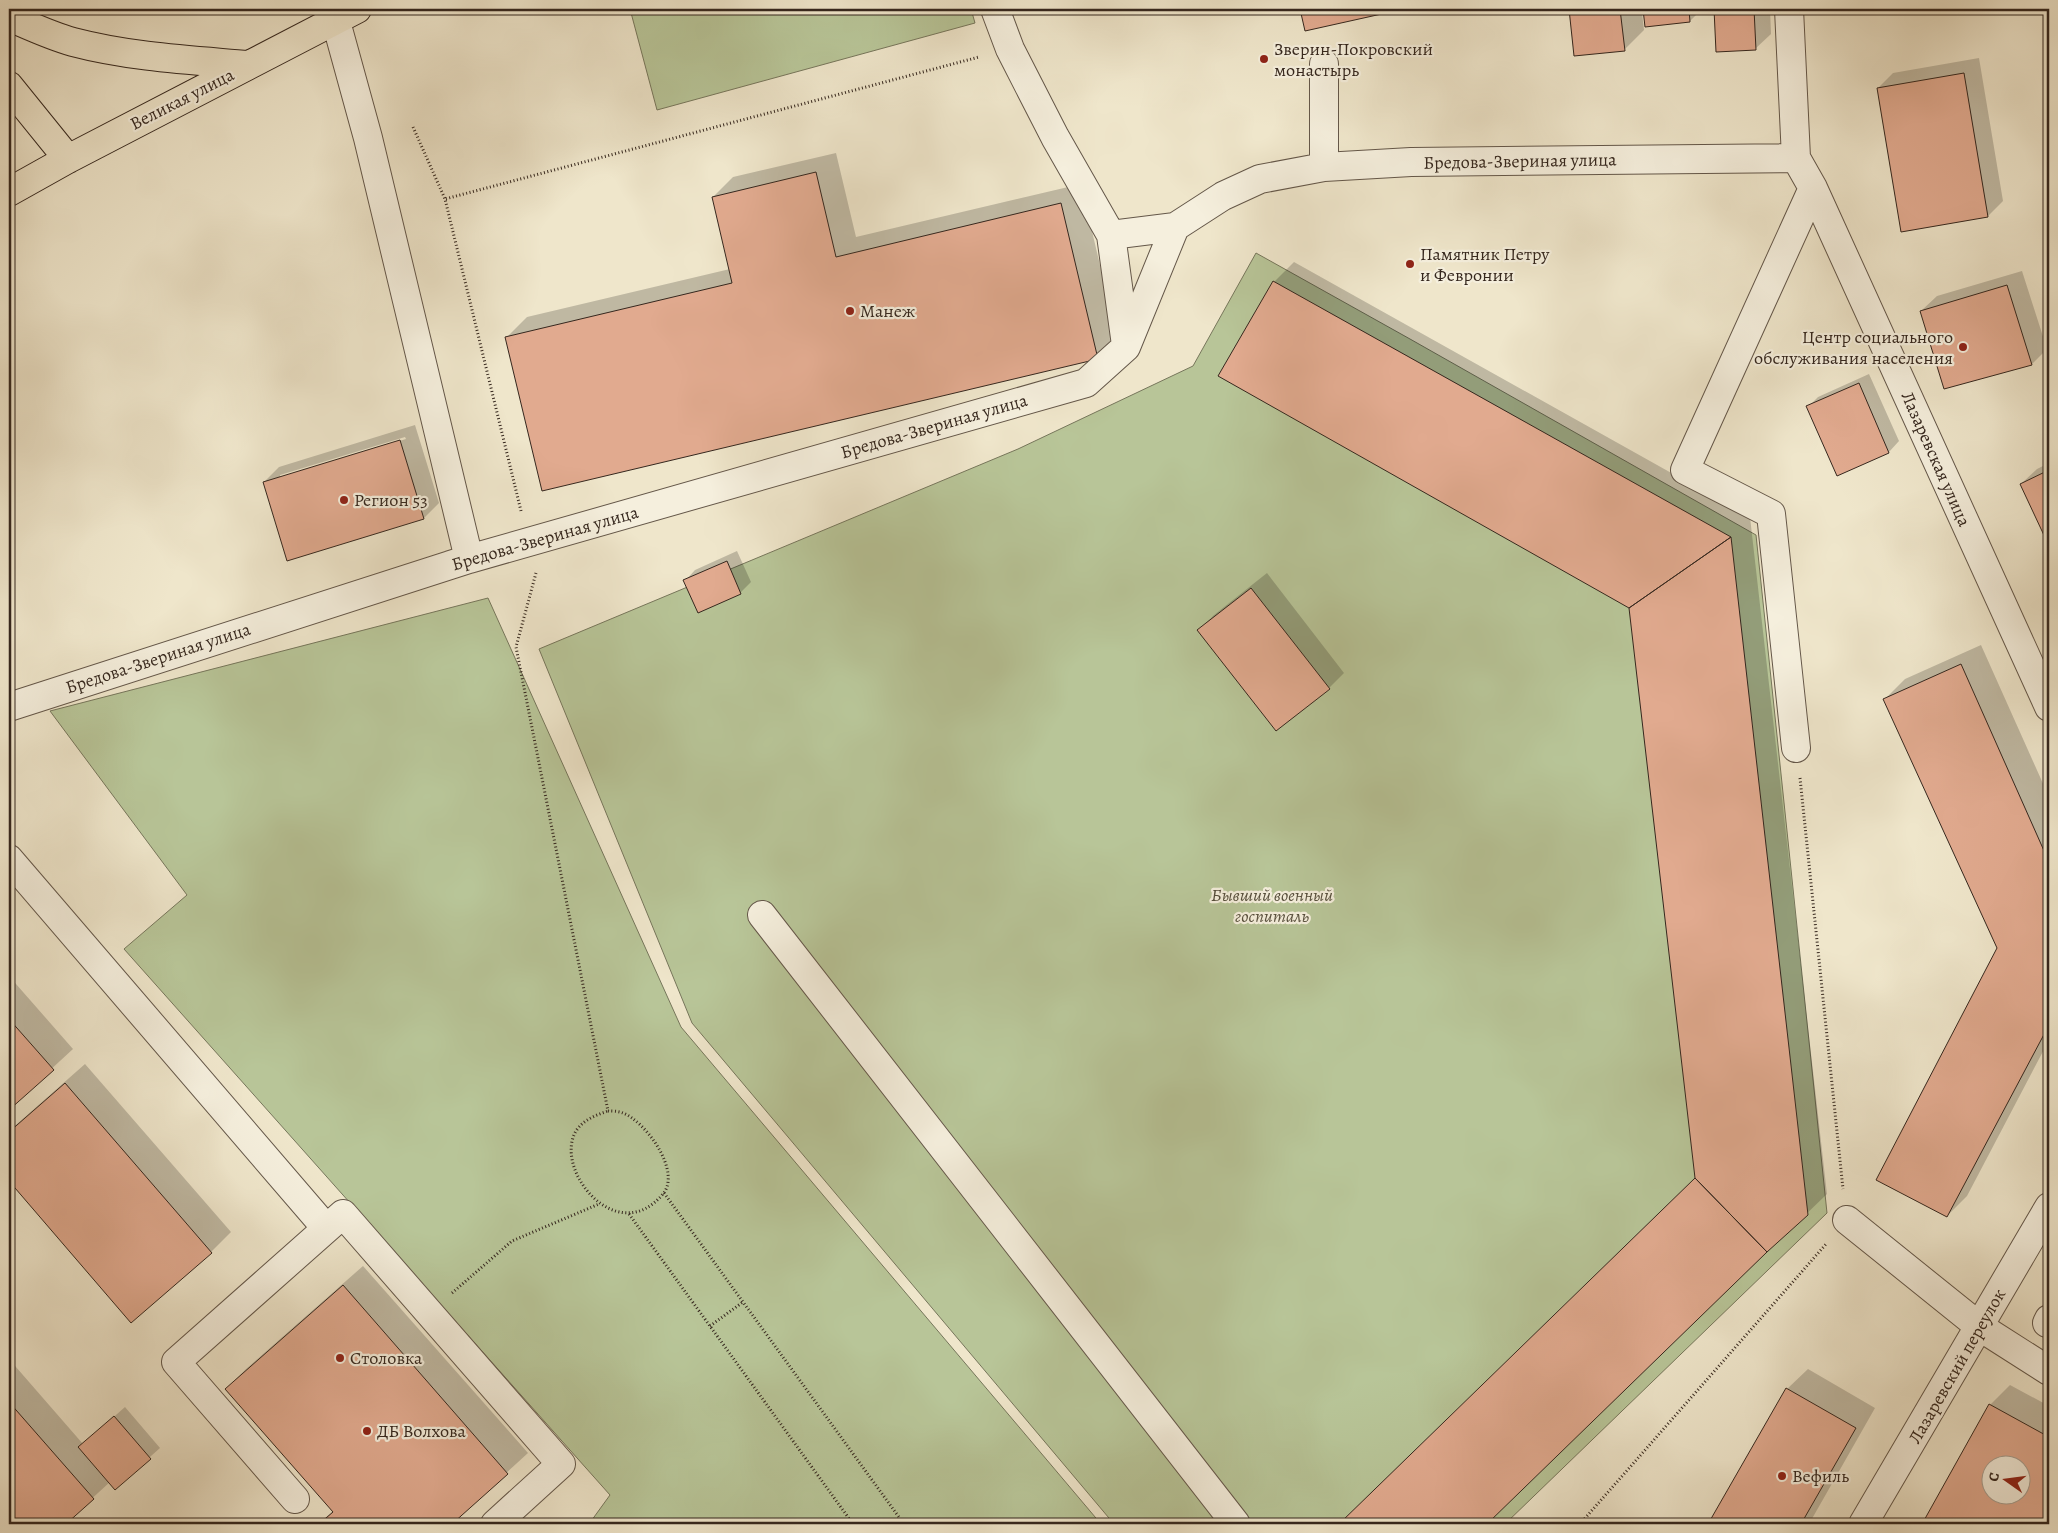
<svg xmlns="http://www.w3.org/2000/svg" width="2058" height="1533" viewBox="0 0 2058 1533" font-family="Alegreya,serif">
<rect width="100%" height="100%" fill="#efe6cb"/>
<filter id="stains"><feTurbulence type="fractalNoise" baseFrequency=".004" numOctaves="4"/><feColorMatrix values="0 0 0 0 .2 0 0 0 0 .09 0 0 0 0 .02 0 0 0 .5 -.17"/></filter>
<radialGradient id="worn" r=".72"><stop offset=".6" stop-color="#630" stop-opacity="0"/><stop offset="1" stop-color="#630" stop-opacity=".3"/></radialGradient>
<path fill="#b8c598" stroke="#76765b" d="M630,9H971L975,23L657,110Z
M1256,253L1410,339L1756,535L1827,1213L1505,1524H1114L692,1023L539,649L1018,449L1193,366Z
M488,598L681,1027L1101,1524H589L610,1495L124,949L187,895L50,711Z"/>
<path fill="#0003" fill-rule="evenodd" d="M1302,9H1398L1306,29Z
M1570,9H1702L1690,21L1642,13L1644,30L1624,50L1575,55Z
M1716,9H1770L1771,34L1755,49L1717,50Z
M1979,58L2003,201L1988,216L1878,88L1893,73Z
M836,153L856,237L1081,184L1117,338L1097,358L507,337L527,317L730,269L713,197L733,177Z
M1294,262L1750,517L1827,1194L1485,1524H1340L1696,1177L1630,607L1274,282Z
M2022,271L2047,349L2032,364L1921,311L1937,296Z
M1869,374L1899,441L1889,452L1837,474L1808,407L1818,397Z
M415,425L439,503L424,518L288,560L264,482L279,467ZM405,437L406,439L280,478V475Z
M2049,463V543L2021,484L2037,469Z
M737,551L751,582L741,592L698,612L685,581L695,570Z
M1267,573L1344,673L1329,688L1199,630L1214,615Z
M1981,645L2049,797V1040L1967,1196L1947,1216L1998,948L1885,699L1905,679Z
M9,976L73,1049L9,1108Z
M85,1064L231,1232L211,1252L131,1321L9,1179V1131Z
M363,1266L528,1453L450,1524H318L333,1511L226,1389L246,1369Z
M9,1359L83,1444L125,1407L160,1448L115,1488L110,1482L64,1524H9Z
M1808,1369L1875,1408L1809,1524H1710L1787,1389Z
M2010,1385L2049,1406V1524L2030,1523L2029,1524H1924L1990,1405ZM1990,1466H2020V1496H1990Z"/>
<path fill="#e1aa8f" stroke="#35271e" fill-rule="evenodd" d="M1300,9H1404L1305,31Z
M1477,9H1515L1478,13Z
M1569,9H1620L1625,51L1574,56Z
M1643,9H1689L1690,22L1645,27Z
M1714,9H1754L1756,50L1716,52Z
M1964,73L1988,217L1901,232L1877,88Z
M816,172L836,257L1061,203L1098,359L542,491L505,337L732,283L712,197Z
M1273,281L1731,537L1629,608L1218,376Z
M2007,285L2032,365L1944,389L1920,311Z
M1859,383L1889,453L1837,476L1806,406Z
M400,440L424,519L287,561L263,482Z
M2049,470V546L2020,484Z
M1731,537L1808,1215L1767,1252L1695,1178L1629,608Z
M727,561L741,594L698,613L683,580Z
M1251,588L1330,689L1276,731L1197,630Z
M1961,664L2049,862V1025L1947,1217L1876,1180L1997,948L1883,699Z
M9,1019L54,1070L9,1110Z
M65,1083L212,1253L131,1323L9,1181V1132Z
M1695,1178L1767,1252L1487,1524H1339Z
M343,1285L508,1474L452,1524H319L333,1512L225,1389Z
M1786,1388L1856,1428L1801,1524H1708Z
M9,1402L94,1499L66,1524H9Z
M1989,1404L2049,1437V1524H2030L2023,1520L2021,1524H1922ZM1990,1466H2020V1496H1990Z
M114,1416L151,1459L115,1490L78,1447Z"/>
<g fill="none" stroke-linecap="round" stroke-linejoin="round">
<defs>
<path id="minor" d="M995,9L1010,49L1055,137L1111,235L1126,345
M1789,9L1796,158L1813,188L2049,707
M335,18L368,138L469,559L450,565
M1324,64V167
M1111,235L1175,227L1223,196L1260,179L1324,167L1411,162L1796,158
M9,707L469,559L1086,383L1126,347L1175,227
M1796,748L1771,514L1685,470L1813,188
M9,859L326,1228
M762,915L1236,1524
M1847,1220L1980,1327L2049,1371
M2047,1323L2049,1319
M295,1499L176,1362L343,1214L561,1464L495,1524
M1863,1524L2049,1207"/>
<path id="major" d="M9,17C30,26 51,36 73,42C130,57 190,60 248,65
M9,86L68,159
M9,192L68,159L357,9"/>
</defs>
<use href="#minor" stroke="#645749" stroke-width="30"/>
<use href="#major" stroke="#35271e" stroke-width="30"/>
<path stroke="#35271e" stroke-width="3" stroke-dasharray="1 2.5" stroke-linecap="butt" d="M413,127L445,199
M521,511L445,199L979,57
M536,573L516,647L608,1111
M1800,778L1843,1189
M608,1111C612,1111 618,1111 623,1113C645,1121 682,1171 663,1194C617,1249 553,1170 576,1131C583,1120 596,1115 608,1111Z
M664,1193L904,1524
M629,1214L853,1524
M452,1293L512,1241L599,1204
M710,1326L743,1302
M1580,1524L1827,1243"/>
<use href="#minor" stroke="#f5efdd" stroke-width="28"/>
<use href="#major" stroke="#efe6cb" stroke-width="28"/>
</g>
<g fill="#8f2418" stroke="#f5efdd" stroke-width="2">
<circle cx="1264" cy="59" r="5"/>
<circle cx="1410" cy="264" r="5"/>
<circle cx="850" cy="311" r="5"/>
<circle cx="1963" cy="347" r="5"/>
<circle cx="344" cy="500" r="5"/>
<circle cx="340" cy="1358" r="5"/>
<circle cx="367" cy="1431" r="5"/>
<circle cx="1782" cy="1476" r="5"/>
</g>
<g text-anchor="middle" stroke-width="4.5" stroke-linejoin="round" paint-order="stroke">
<g font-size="18" fill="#35271e" stroke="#f5efdd" text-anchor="start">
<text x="1274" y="55">Зверин-Покровский<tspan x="1274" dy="21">монастырь</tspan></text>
<text x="1420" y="260">Памятник Петру<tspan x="1420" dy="21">и Февронии</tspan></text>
<text x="860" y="317">Манеж</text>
<text x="1953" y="343" text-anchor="end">Центр социального<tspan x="1953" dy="21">обслуживания населения</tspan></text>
<text x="354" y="506">Регион 53</text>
<text x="350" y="1364">Столовка</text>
<text x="377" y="1437">ДБ Волхова</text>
<text x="1792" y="1482">Вефиль</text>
</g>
<g font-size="18" fill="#35271e" stroke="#f5efdd">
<text transform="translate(182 99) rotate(-27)" y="6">Великая улица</text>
<text transform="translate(1520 161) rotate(-1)" y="6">Бредова-Звериная улица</text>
<text transform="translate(934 426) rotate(-16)" y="6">Бредова-Звериная улица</text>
<text transform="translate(1936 459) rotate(66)" y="6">Лазаревская улица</text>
<text transform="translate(545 538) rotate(-16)" y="6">Бредова-Звериная улица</text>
<text transform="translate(158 658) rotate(-18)" y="6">Бредова-Звериная улица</text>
<text transform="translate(1957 1366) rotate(-60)" y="6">Лазаревский переулок</text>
</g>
<g font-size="18" font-style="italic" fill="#564e3c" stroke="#f5efdd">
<text x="1272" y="901">Бывший военный<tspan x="1272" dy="21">госпиталь</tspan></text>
</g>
</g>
<rect width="2058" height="1533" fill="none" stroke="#efe6cb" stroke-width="30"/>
<rect x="10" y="10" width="2038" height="1513" fill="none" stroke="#35271e" stroke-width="2.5"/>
<rect x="15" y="15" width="2028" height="1503" fill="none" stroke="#35271e"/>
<g transform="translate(2006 1480) rotate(284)"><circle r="24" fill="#f5efdd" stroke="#a89f91"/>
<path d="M0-4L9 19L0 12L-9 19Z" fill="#8f2418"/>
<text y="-8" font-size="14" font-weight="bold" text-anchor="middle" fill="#35271e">С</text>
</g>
<rect width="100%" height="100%" filter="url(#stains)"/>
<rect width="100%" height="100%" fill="url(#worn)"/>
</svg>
